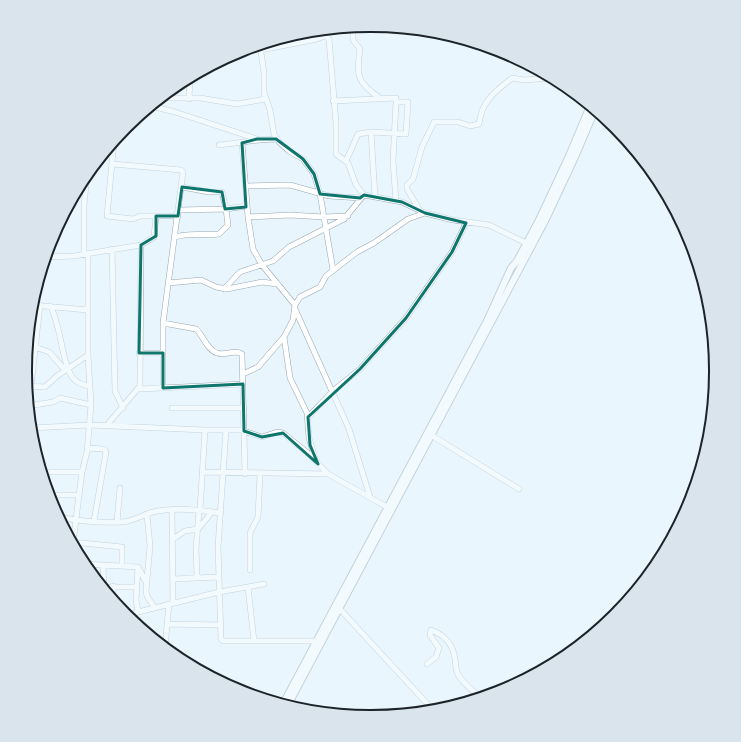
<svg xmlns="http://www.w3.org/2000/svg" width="741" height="742" viewBox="0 0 741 742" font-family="'Zilla Slab',serif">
<rect width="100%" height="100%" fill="#e9f5fd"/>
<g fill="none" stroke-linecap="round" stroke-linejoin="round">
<defs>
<path id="minor" d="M353,27V40L360,49C356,75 357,83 380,98
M322,37H327L329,39L336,123V154L348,163L356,185L364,195L402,202L425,213L453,220L489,225L526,243
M260,45L264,73V93L270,110L274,134L279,142L289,151L303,159L314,174L320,194L333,270
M261,50L317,39L322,37V30
M189,99L190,78
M158,101L166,98H200L237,104L266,99
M333,101L396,98V102H408L406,134L371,132L358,134L346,161
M396,102L393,161L396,201
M151,106L175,112L257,139
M371,132L375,197
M114,141L107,216L133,219L140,216H178
M242,143L248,217L253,249L262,265L295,305
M219,145C239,143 257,139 276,139
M113,164L181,170L183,172L163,323V388
M246,186L290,185L329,196L361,198
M182,187L209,192H222L226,209L246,206V202
M419,209L407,189V185L413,179L422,147L434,122H458L470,126L479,124C482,100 495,92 512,78L524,80L551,78
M248,217L290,215L324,217L348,216
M175,237C190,232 204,236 219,234L228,225L226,209L179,210
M112,249L115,391L123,408
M84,254V206L87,174
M46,257L74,256L141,245L154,237L156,216
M168,283L201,280L216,287L227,289L262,282L277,284
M224,289L240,272L273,261L289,247L344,219L364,195
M32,305L88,310
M50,306C61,322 62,370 75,380C79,384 84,385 89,386
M295,309L349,429L370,497
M163,323L196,329C203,335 207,350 217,353C225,356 235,349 242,354L245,474
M284,337L290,378L307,413L309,438L315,458
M35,347L49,352L65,370
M139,353H163
M243,374L258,367L284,337L293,320L295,305L300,297L320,287L326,276L357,252L374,243L408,219L425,213
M27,386L45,387L57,376L88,355
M31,386L40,305
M140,389L243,384
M28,406L53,402L60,398L91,405
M172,408H244
M308,417L333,391L360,369L406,318L452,252L466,223
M107,425L140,386L141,245
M31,428L89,425L205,430H244
M226,430L218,547L221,639L223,641H316
M244,431L262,437L277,432L283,433L309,454L328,474L387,507
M431,435L519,489
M87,448L104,449L106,452L94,521
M42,472H82
M202,472L328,474
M49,495H78
M172,510L173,602
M200,510L205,430
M147,515L150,546L146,591L147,596L154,607
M59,517C79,521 100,523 121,522C132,522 142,515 153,512C175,507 199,510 221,513
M117,522L120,488
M173,539L185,531L198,529L212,512
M72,542L122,547V566
M73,543L82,472L87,452L91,405L88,355V254
M84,564L138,567L146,582
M103,566L104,587
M138,567L136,600L138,611
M250,570V533L258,517L260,474
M197,576L196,549L199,510
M173,579L219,577
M113,586V599
M103,587H137
M248,587L254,641
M338,607L433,710
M126,615L219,592L264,584
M168,624L220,625
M165,647L169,604
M427,664L436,657L439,648L430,635L431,630C445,635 453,644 455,659C456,663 455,668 457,672C461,682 472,690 480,697
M191,665H195"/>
<path id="major" d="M283,704L487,321L511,268L517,261L539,220L569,156L590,106
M288,705L546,219L575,157L595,110"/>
</defs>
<use href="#minor" stroke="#95a7b4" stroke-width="6"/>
<use href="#major" stroke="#95a7b4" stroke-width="8"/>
<use href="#minor" stroke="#fff" stroke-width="5"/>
<use href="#major" stroke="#fff" stroke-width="6"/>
</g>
<path d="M0 0H741V742H0ZM257,139H276L303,159L314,174L320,194L360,198L364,195L402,202L425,213L466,223L452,252L406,318L360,369L308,417L310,445L318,464L283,433L262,437L244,431L243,384L163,388V353H139L141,245L156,236V216H178L182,187L222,192L225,209L246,207L242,143Z" fill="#e9f5fd" fill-opacity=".55" fill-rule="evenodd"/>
<path fill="none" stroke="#0f766e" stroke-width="3" stroke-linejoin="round" d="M257,139H276L303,159L314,174L320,194L360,198L364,195L402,202L425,213L466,223L452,252L406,318L360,369L308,417L310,445L318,464L283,433L262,437L244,431L243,384L163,388V353H139L141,245L156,236V216H178L182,187L222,192L225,209L246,207L242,143Z"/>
<path d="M0 0H741V742H0ZM370 32H371A338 338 0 0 1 709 370V372A338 338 0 0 1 371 710H370A338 338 0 0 1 32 372V370A338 338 0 0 1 370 32Z" fill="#d9e4ec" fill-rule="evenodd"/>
<path fill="none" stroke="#1c2429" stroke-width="2" d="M370 32H371A338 338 0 0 1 709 370V372A338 338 0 0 1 371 710H370A338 338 0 0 1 32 372V370A338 338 0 0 1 370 32Z"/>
</svg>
